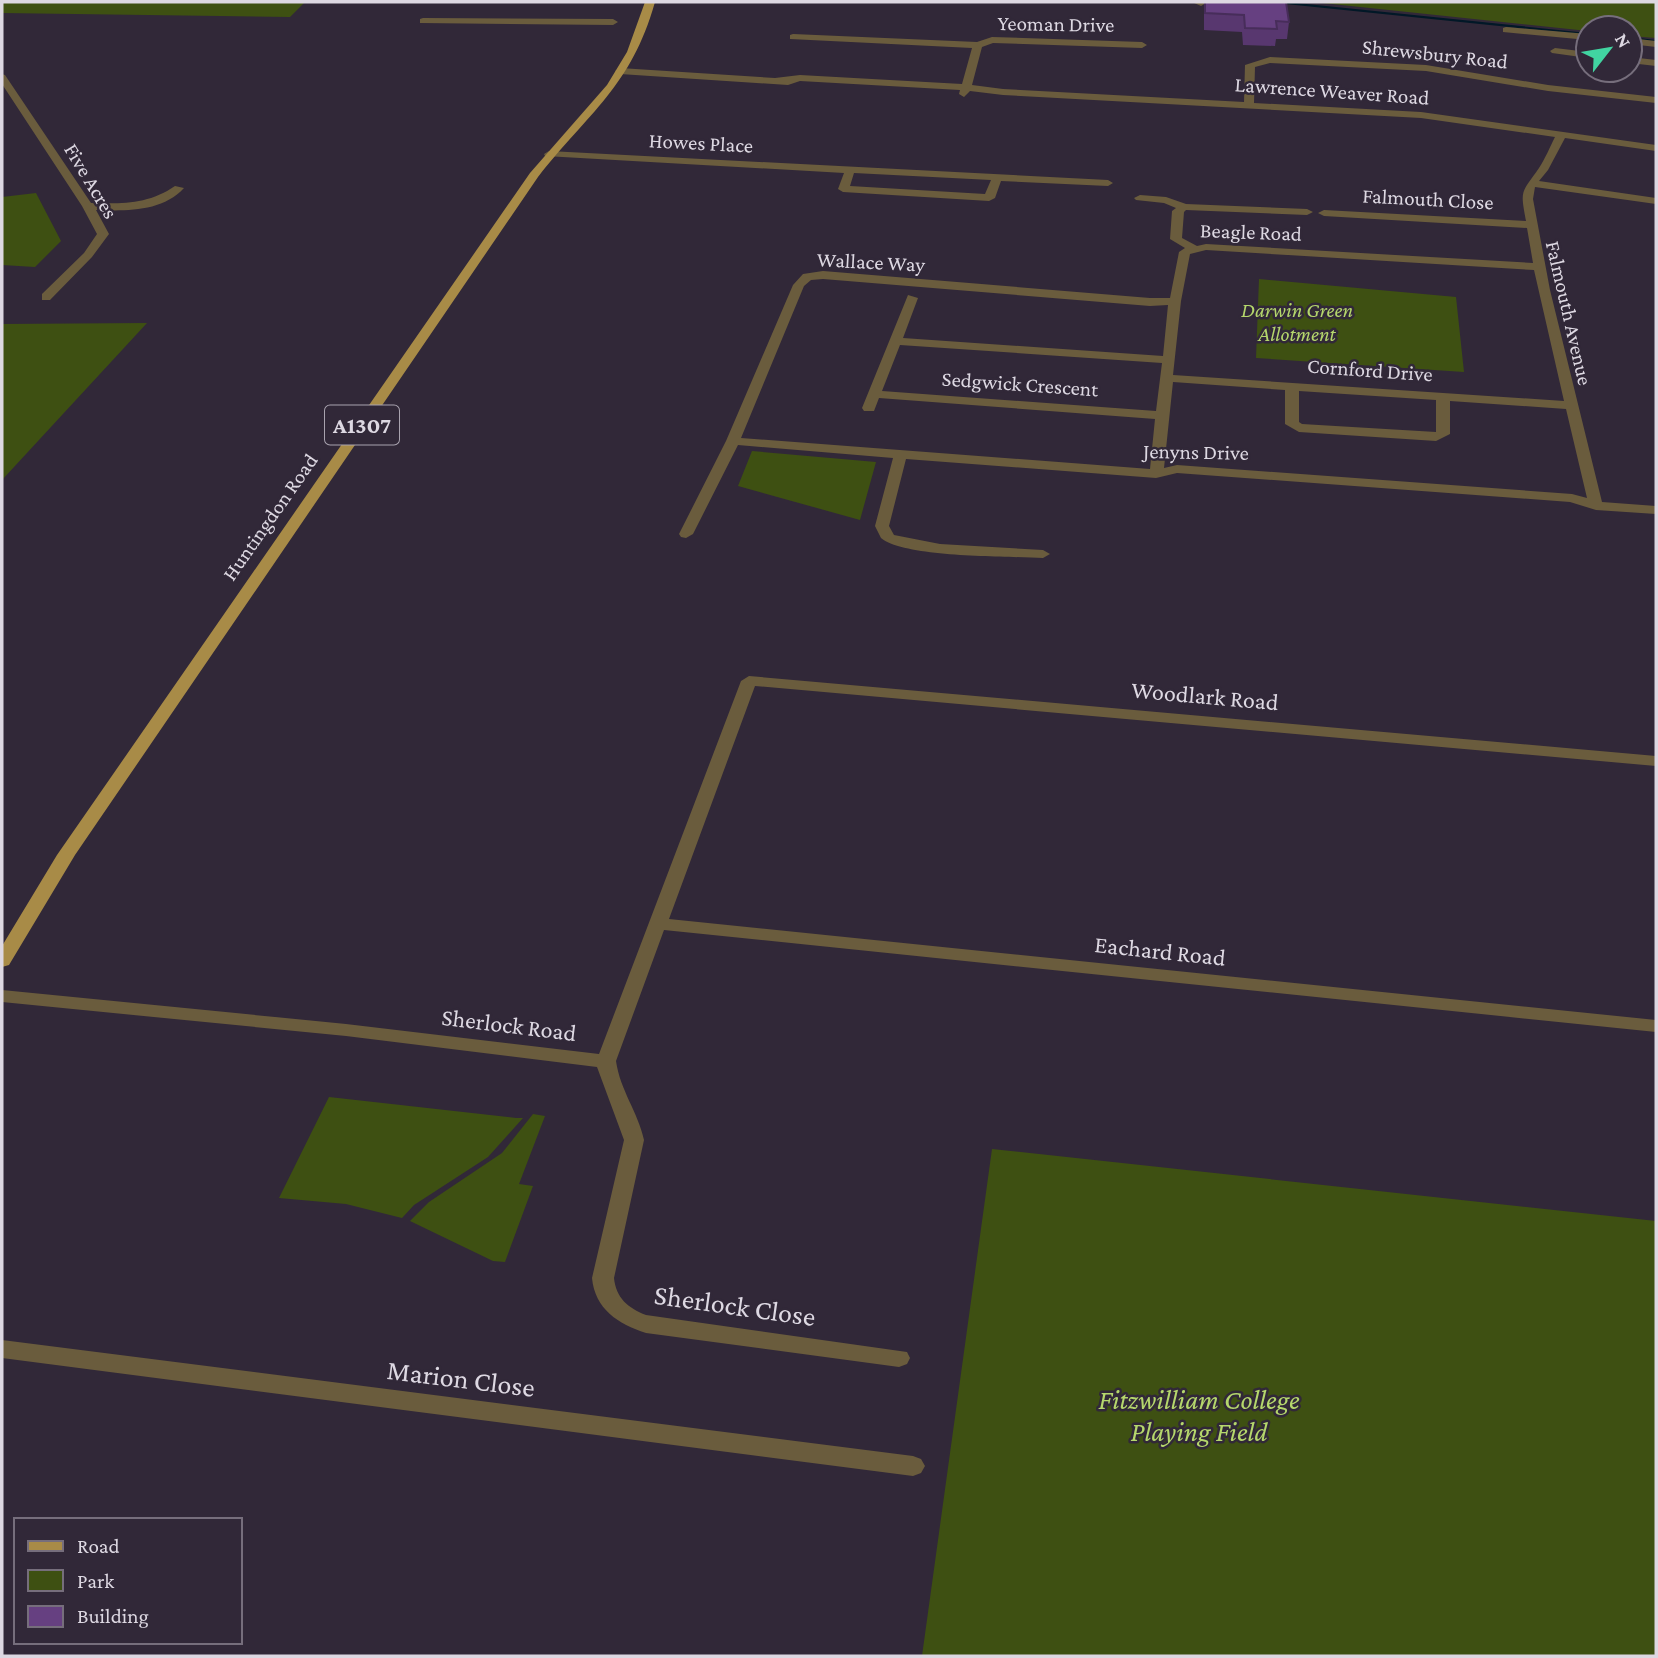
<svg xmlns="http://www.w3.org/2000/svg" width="1658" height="1658" viewBox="0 0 1658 1658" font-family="'Crimson Pro',serif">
<rect width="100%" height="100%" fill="#312838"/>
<path fill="#3e5012" d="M2,2H305L290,17L2,13Z
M1313,2H1656V38L1630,36V28H1588V31Z
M36,193L61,241L35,267L2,265V197Z
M1259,279L1456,297L1464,372L1256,358Z
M147,323L2,480V324Z
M752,451L876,462L860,520L738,486Z
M329,1097L516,1118H523L488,1157L414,1205L402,1218L346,1204L279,1198Z
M533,1114L545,1116L519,1184L533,1186L505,1262L493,1261L410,1221L429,1202L502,1153Z
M992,1149L1656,1221V1656H922Z"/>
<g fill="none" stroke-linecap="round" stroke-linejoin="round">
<path fill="#011827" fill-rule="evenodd" d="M1274,2H1287L1588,33V35L1276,3Z
M1630,37L1656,40V42L1630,39Z"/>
<path fill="#6a5c3d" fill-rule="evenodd" d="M1192,2H1205L1206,3L1201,6Z
M423,18L613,19L618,22L613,25L420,23V19Z
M1506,27L1588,34V40L1503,32V28Z
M793,34L977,42L992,37L1142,42L1147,45L1142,48L993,43L982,47L972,85L1003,89L1244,102L1245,65L1270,57L1426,65L1548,85L1656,97V103L1548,91L1426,71L1270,63L1255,67L1254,103L1421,112L1656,145V151L1565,138L1548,170L1539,181L1656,198V204L1535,187L1533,199L1550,290L1602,502L1656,506V514L1596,510L1570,502L1177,473L1156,478L906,459L889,526L894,535L940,544L1043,550L1050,554L1043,558C1008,556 905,558 881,538L875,526L893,458L738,445L693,534L686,538L681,537L679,534L726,441L793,285L803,274L823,271L1150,298H1170L1179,252L1185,248L1170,239L1172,211L1176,208L1164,203L1136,200L1134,198L1140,195L1166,197L1186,204L1307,209L1313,212L1307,215L1186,210L1184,212L1182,238L1197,246L1206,244L1533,263L1527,228L1324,216L1318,213L1324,210L1526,221C1520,189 1521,194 1539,168C1545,159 1550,147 1555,137L1421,118L1003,95L970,91L964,97L959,94L960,90L800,81L788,85L620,74L615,71L620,68L775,78L800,75L962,84L972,48L790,39V35ZM1206,250L1534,270L1564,401L1173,375L1181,301L1190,254ZM823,279L1150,306L1168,305L1163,356L903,338L918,298L908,295L862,408L864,411H874L879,398L1155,419L1150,469L741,438L804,286L811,280ZM900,345L1162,363L1156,411L882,391ZM1173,382L1285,390V424L1299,432L1436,441L1450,434V401L1566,409L1587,498L1572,494L1177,465L1164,468ZM1299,391L1436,400V432L1302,424L1299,422Z
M1630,38L1656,41V47L1630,44Z
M1555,48L1588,52V58L1552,53L1550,51Z
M1630,57L1656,60V66L1630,63Z
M2,74L5,75L91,203C123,204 149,204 175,186L184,188C162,212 126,211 96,210L109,234L92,257L50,300H42V294L84,253L97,234L82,206L2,84Z
M549,151L1108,180L1113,183L1108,186L1001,181L995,198L989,201L843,192L838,189L844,173L545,156L544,154ZM854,173L991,180L985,194L850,186Z
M749,676L1656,756V766L755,686L669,919L1656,1020V1032L664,930L616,1061C620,1090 638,1112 644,1140L614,1278C616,1298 628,1308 646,1315L907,1352L910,1358L907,1364L899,1367L646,1333C618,1324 595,1309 592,1278L624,1140L597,1067L346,1036L2,1002V990L346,1024L599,1054L741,681Z
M2,1340L913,1456L921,1459L925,1466L921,1473L913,1476L2,1358Z"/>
<path fill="#a88b47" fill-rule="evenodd" d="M645,2H655C631,87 589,112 538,177L75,855L9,965L2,967V946L57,855L530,173L607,85L627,52Z"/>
</g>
<path fill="#58376f" d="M1204,2H1286L1289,22L1287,39H1276L1275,46L1243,45L1242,32L1204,30Z"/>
<path fill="#664081" stroke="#472d5a" stroke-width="2" d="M1205,2H1286L1289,22L1276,21L1277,29L1245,28L1244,15L1205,13Z"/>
<g text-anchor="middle" stroke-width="5" stroke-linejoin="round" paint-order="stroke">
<g font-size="21" fill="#ddd8e2" stroke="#312838">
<text transform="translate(1056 24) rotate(1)" y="7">Yeoman Drive</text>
<text transform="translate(1435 54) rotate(6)" y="7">Shrewsbury Road</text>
<text transform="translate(1332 91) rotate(4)" y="7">Lawrence Weaver Road</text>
<text transform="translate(701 143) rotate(3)" y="7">Howes Place</text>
<text transform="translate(91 181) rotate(59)" y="7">Five Acres</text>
<text transform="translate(1428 199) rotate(3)" y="7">Falmouth Close</text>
<text transform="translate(1251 232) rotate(2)" y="7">Beagle Road</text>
<text transform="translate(871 262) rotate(3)" y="7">Wallace Way</text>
<text transform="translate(1569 313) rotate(77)" y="7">Falmouth Avenue</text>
<text transform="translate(1370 370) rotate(4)" y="7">Cornford Drive</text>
<text transform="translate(1020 384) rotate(4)" y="7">Sedgwick Crescent</text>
<text transform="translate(1196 452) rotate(1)" y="7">Jenyns Drive</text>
<text transform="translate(270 517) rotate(-55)" y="7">Huntingdon Road</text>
</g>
<g font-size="21" font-style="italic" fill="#b5d76c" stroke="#312838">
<text x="1297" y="317">Darwin Green<tspan x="1297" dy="24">Allotment</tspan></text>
</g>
<rect fill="#312838" stroke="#a9a3af" stroke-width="2" x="325" y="405.5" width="74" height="39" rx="5"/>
<g font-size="23" font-weight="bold" fill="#ddd8e2">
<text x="362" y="433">A1307</text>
</g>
<g font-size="24" fill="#ddd8e2" stroke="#312838">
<text transform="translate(1205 696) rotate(5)" y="8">Woodlark Road</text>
<text transform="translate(1160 951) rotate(6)" y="8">Eachard Road</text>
<text transform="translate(509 1025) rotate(7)" y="8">Sherlock Road</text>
</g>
<g font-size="28" fill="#ddd8e2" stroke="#312838">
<text transform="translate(735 1305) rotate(8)" y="10">Sherlock Close</text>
<text transform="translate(461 1378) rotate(7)" y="10">Marion Close</text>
</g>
<g font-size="28" font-style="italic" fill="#b5d76c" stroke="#312838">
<text x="1199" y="1409">Fitzwilliam College<tspan x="1199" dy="32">Playing Field</tspan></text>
</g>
</g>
<rect width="1658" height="1658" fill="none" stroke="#ddd8e2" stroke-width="7"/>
<rect x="14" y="1518" width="228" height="126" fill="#312838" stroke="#766e7c" stroke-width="2"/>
<rect x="28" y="1541" width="35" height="10" fill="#a88b47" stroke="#766e7c" stroke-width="2"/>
<text x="77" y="1553" font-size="21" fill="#ddd8e2">Road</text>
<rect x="28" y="1570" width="35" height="21" fill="#3e5012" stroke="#766e7c" stroke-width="2"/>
<text x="77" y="1588" font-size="21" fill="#ddd8e2">Park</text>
<rect x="28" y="1606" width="35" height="21" fill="#664081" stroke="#766e7c" stroke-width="2"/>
<text x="77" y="1623" font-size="21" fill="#ddd8e2">Building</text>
<g transform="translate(1609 49) rotate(59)"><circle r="33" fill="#312838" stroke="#766e7c" stroke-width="2"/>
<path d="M0-5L12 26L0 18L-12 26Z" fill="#41d4a1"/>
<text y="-10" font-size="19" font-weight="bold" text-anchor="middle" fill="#ddd8e2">N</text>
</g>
</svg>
